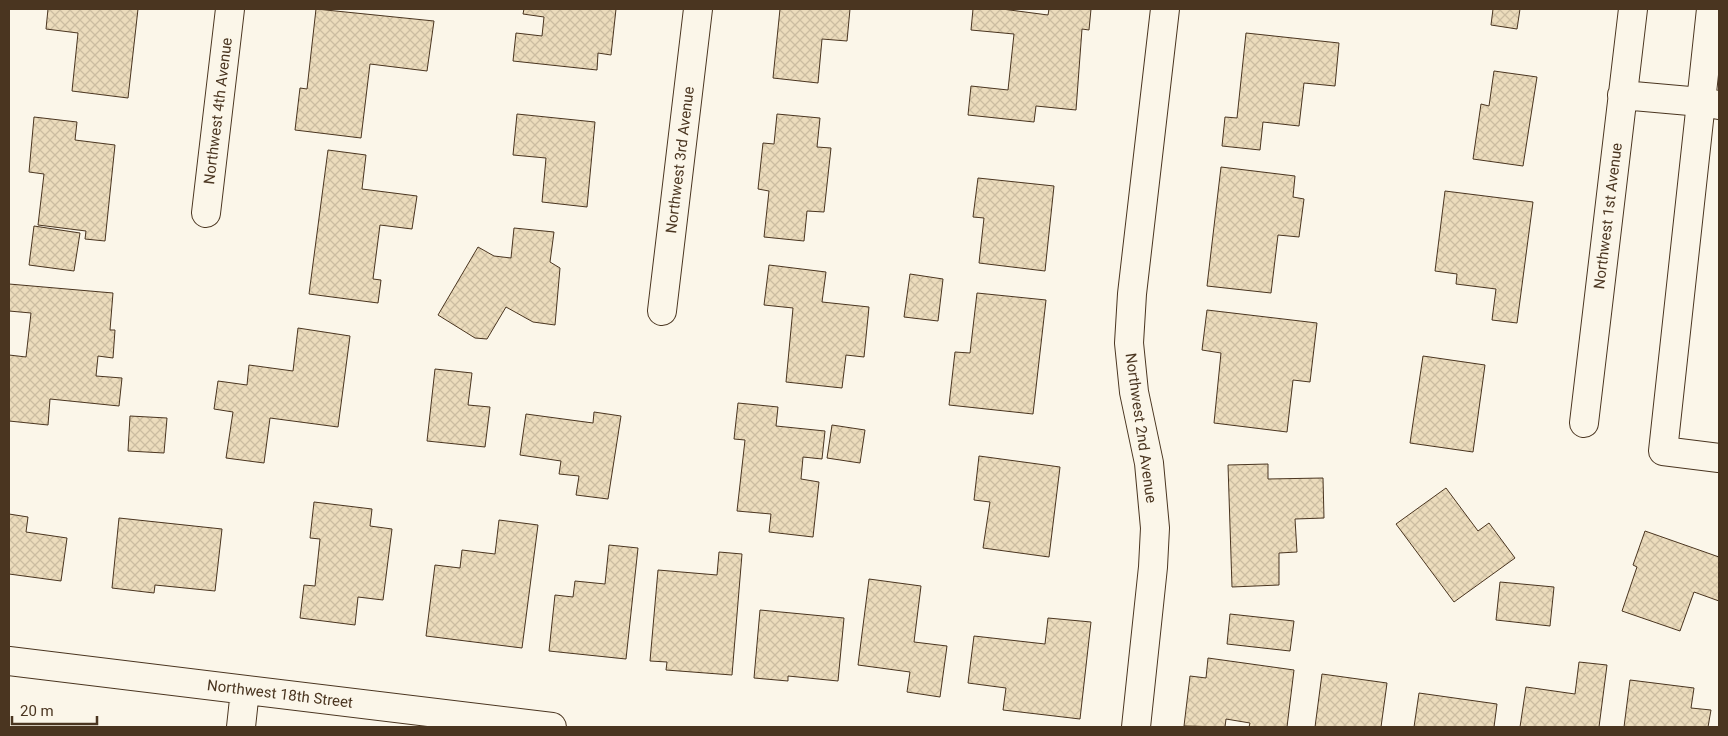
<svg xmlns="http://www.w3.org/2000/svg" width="1728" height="736" viewBox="0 0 1728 736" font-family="Roboto,sans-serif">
<defs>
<pattern id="building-cross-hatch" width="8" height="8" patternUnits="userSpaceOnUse" patternTransform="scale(1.25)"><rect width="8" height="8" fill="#ecdcbc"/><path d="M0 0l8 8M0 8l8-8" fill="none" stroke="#ccbda1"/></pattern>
</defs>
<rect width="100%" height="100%" fill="#fbf6e9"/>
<path fill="url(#building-cross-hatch)" stroke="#4a3520" d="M48,9H138L128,98L72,91L78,33L46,29Z
M316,9L434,21L427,71L370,64L361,138L295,130L300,88L307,89Z
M524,9H616L611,55L598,53L597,70L513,61L516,33L542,36L544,17L523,14Z
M780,9H850L847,41L822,39L818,83L773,78Z
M973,9H1002L1048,15L1049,9H1091L1089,30L1082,29L1076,110L1036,106L1034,122L968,115L971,86L1008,90L1014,34L971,30Z
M1493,9H1520L1517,29L1491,25Z
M1246,33L1339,43L1335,86L1304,83L1299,126L1263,122L1260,150L1222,146L1225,117L1237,118Z
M1494,71L1537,77L1523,166L1473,159L1481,104L1489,106Z
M517,114L595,122L587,207L542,202L546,158L513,155Z
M777,114L820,118L817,147L831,148L824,212L807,211L804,241L764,237L769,191L758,189L763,143L774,144Z
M34,117L77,122L75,140L115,145L105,241L85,239L86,231L38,225L44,174L29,172Z
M328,150L366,155L362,189L417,196L412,229L380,225L373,279L381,280L378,303L309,294Z
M1221,167L1295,176L1293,197L1304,199L1299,237L1278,235L1271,293L1207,286Z
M978,178L1054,186L1045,271L979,263L984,218L973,217Z
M1445,191L1533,202L1517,323L1492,320L1496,289L1456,284L1457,274L1435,271Z
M34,226L80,233L74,271L29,265Z
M514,228L554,232L550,262L560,268L555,325L533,322L506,307L487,339L475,338L438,315L478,247L494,256L511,258Z
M769,265L826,272L822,302L869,307L864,357L846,355L842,388L786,382L793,308L764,305Z
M910,274L943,279L938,321L904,317Z
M9,284L113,293L110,330H115L113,358L98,356L96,376L122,378L119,406L50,399L48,425L9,421V355L26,357L31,313L9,311Z
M977,293L1046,300L1033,414L949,405L955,352L970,353Z
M1207,310L1317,323L1310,382L1293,380L1287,432L1214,423L1221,353L1202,350Z
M298,328L350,336L338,427L270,418L264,463L226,458L233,412L214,409L218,381L247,385L249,365L293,371Z
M1423,356L1485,365L1473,452L1410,443Z
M435,369L472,373L468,405L490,407L485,447L427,441Z
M738,403L778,407L776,426L825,431L822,459L803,457L801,479L819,482L813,537L769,532L771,514L737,511L745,440L734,439Z
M594,412L621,416L608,499L576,495L579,476L559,474L561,461L520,455L526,414L593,423Z
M130,416L167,418L164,453L128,451Z
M832,425L865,430L860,463L827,458Z
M979,456L1060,467L1049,557L983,548L990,502L974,500Z
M1268,464V479L1323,478L1324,518L1295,519L1297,552L1279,553V585L1232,587L1228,465Z
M1446,488L1478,531L1489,523L1515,558L1454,602L1396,524Z
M314,502L372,509L370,526L392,529L383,600L358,597L355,625L300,618L304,585L315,586L320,539L310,538Z
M9,514L28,517L26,532L67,538L61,581L9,574Z
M119,518L222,529L215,591L155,585L154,593L112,588Z
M499,520L538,525L522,648L426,636L435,565L460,568L462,550L495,554Z
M1645,531L1719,557V601L1694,592L1680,631L1622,611L1637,567L1633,565Z
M609,545L638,548L626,659L549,651L555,595L573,597L575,581L605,584Z
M719,552L742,554L732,675L666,670L667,662L650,661L658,570L717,575Z
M869,579L921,586L914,642L947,646L940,697L907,692L910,672L858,665Z
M1500,582L1554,587L1550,626L1496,620Z
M760,610L844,618L838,681L788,676V681L754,678Z
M1230,614L1294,621L1290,651L1227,644Z
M1048,618L1091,622L1080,719L1003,710L1006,688L968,683L974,636L1045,644Z
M1208,658L1294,670L1287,727H1249L1250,723L1226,719L1225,727L1184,726L1190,676L1206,678Z
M1579,662L1607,665L1599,727H1520L1526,687L1575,694Z
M1322,674L1387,683L1381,727H1315Z
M1630,680L1694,688L1691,708L1711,710L1708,727H1624Z
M1419,693L1497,704L1494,727H1414Z"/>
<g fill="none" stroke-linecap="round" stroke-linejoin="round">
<defs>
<path id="minor" d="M1622,95L1701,102L1711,9
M1719,105L1701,102L1663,451L1719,458
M206,213L230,9
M662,311L698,9
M1584,423L1633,9
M9,661L552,727
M241,727L245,690
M1136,727L1153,567L1155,528L1149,463L1134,392L1129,343L1132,294L1165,9"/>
</defs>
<use href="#minor" stroke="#4a3520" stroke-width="30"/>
<use href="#minor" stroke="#fbf6e9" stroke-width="28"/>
</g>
<g text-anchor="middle" stroke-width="4" stroke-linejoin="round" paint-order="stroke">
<g font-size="15" fill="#4a3520" stroke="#fbf6e9">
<text transform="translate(218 111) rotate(-83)" y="5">Northwest 4th Avenue</text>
<text transform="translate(680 160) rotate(-83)" y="5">Northwest 3rd Avenue</text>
<text transform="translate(1608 216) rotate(-83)" y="5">Northwest 1st Avenue</text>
<text transform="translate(1141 428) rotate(82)" y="5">Northwest 2nd Avenue</text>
<text transform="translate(280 694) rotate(7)" y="5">Northwest 18th Street</text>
</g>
</g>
<rect width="1728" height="736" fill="none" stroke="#4a3520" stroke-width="20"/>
<path d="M12 716v8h85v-8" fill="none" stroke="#4a3520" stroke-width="2.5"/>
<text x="20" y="716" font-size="15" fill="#4a3520" stroke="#fbf6e9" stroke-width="4" paint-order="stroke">20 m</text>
</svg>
